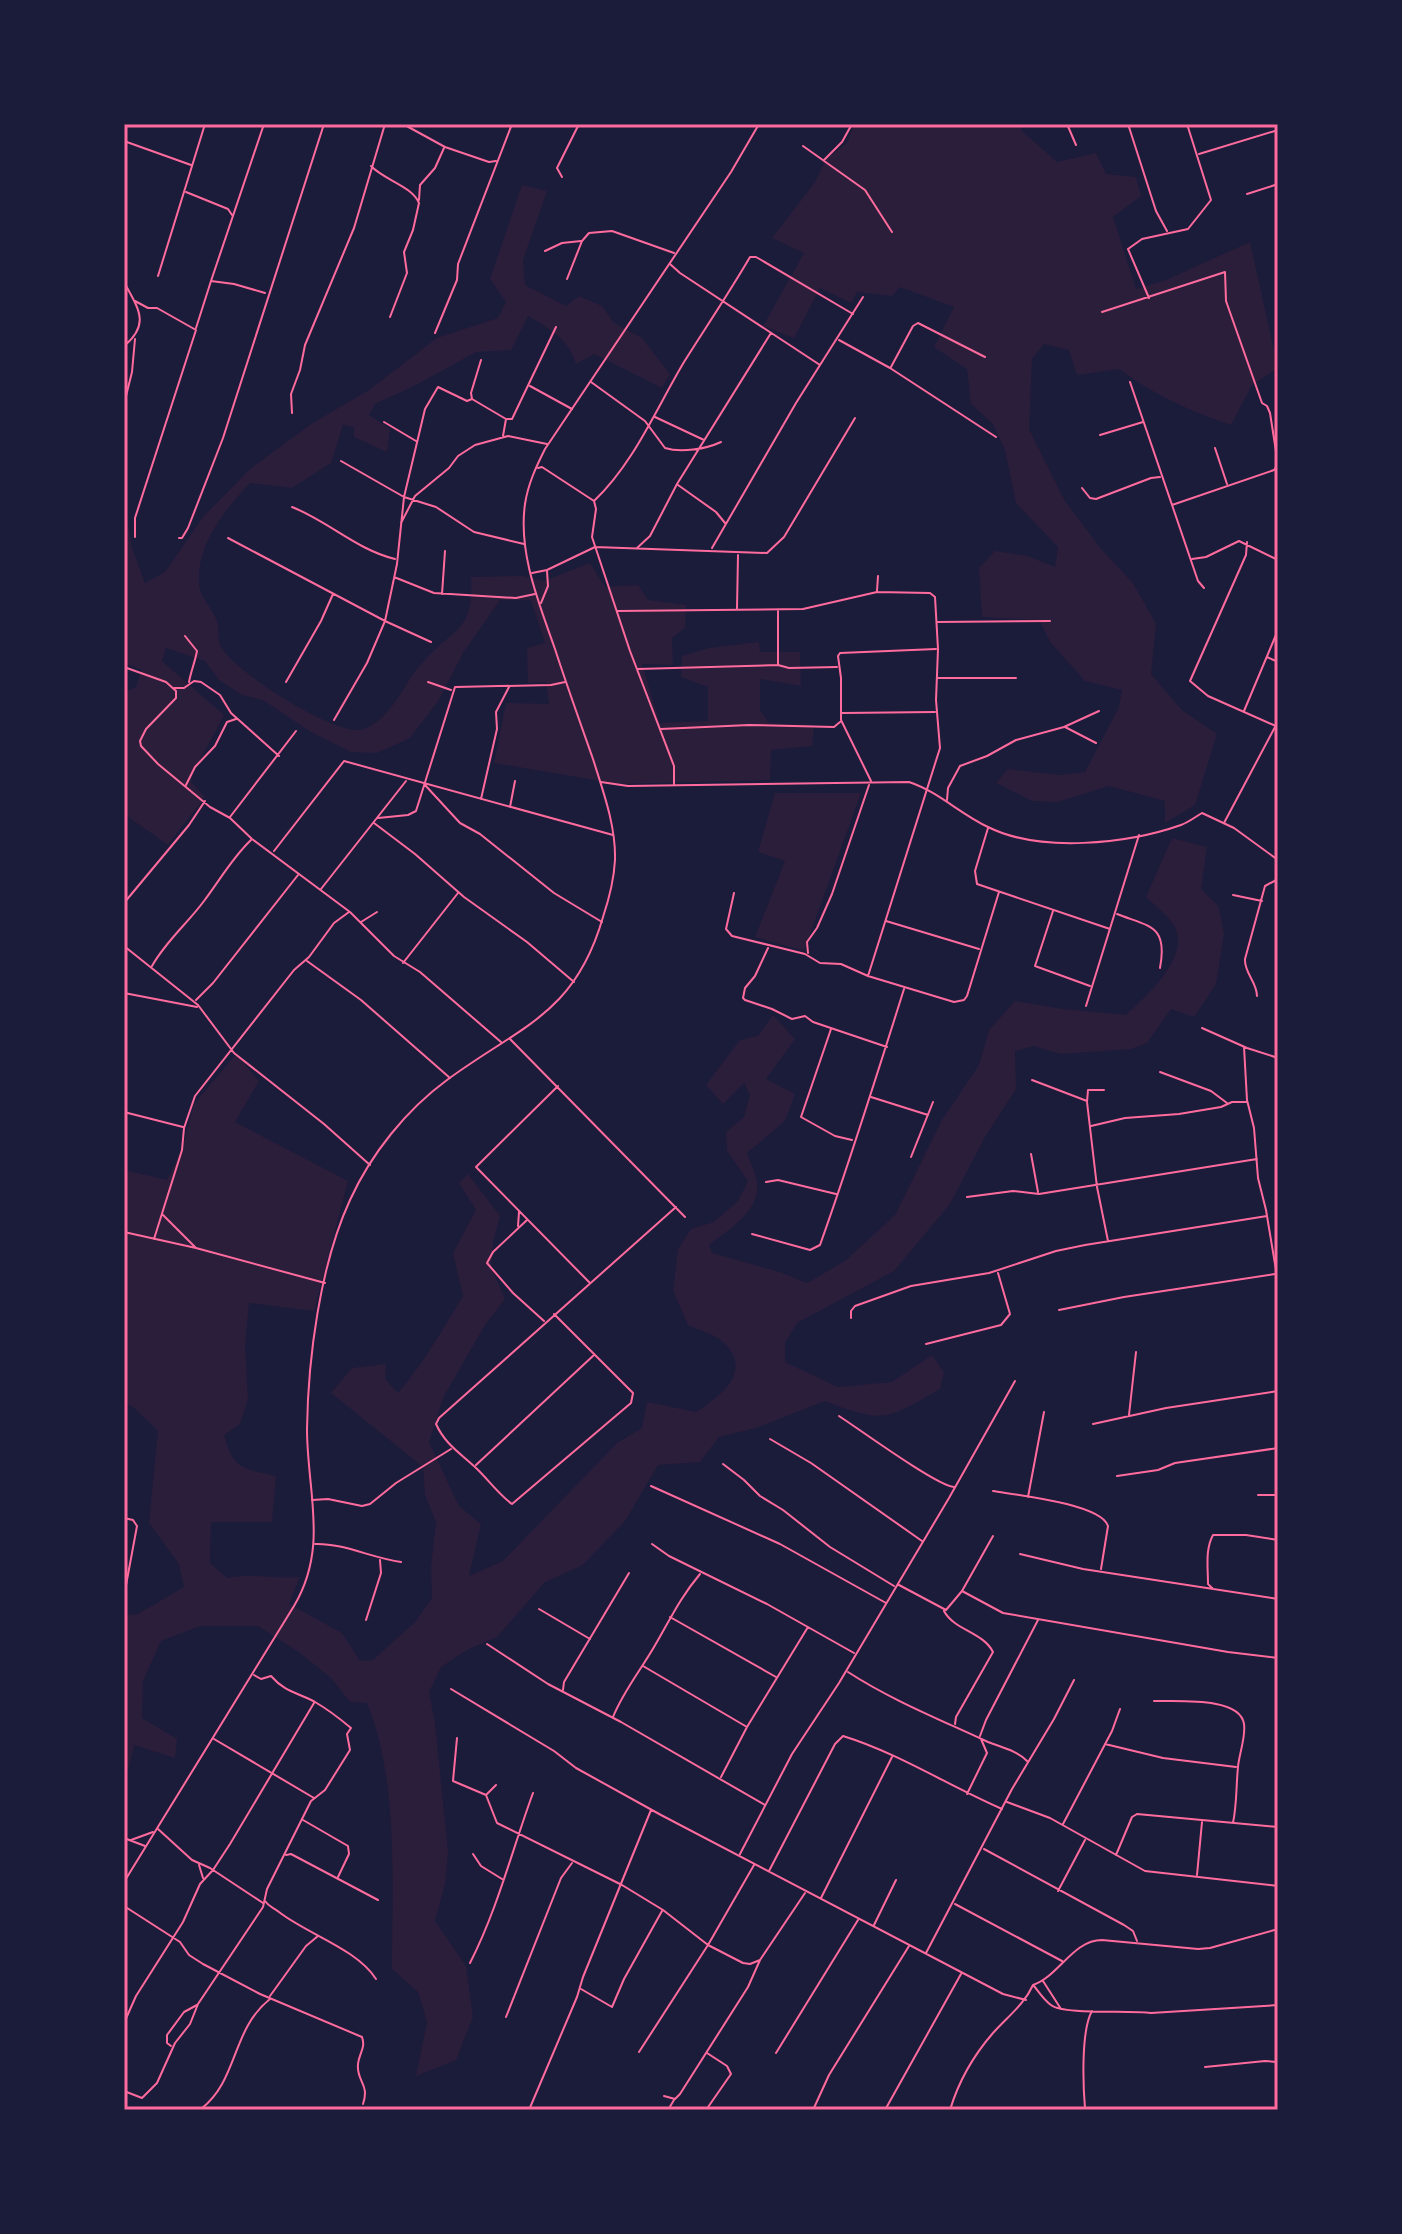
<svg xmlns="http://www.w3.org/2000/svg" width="1402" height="2234" viewBox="0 0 1402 2234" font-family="Helvetica,sans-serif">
<rect width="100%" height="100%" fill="#1b1b3a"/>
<path fill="#2a1e3b" d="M854,124H1021L1022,131L1057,162L1096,153L1106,174L1136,177L1141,196L1113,217L1136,289L1166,280L1250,242L1278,368L1252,385L1231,425C1192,412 1152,394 1119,369L1077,375L1069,350L1044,344L1032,359L1029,429L1065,501L1102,550L1133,583L1156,624L1151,674L1182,710L1217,734L1195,805L1165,823V801L1109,786L1058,802L1032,801L996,783L1008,769L1060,775L1085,772L1119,707L1122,690L1085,681L1051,643L1039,620L982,617L979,568L995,551L1028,556L1055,567L1058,547L1016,503L1005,450L993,424L971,404L967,369L934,347L954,307L900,287L892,296L857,292L851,303L820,288L794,338L763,326L804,253L772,238L815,182L827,158L847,143Z
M522,185L547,191L523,260L525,285L566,306L579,296L602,306L614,323L642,338L670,374L662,388L594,354L576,364C568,338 550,329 528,316L511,350L476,352L416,385L375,404L369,415L390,429L387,452L354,437V427L343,425L331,463L292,488L250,483C224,511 197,544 199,583C199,596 213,609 217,621C220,628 217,638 220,645C231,670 339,739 364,729C394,717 402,684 423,662C455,626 474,632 471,577L523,576L544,581L590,563L605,587L638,585L648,600L686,605L685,628L672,638L673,665L642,664L660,723L708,721V687L681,677L682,656L709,648L759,642L760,652H800L801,686L760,679V710L769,723L814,725L812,746L771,750L770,780L618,784L494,763L506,703L549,704L546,682L528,683L527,648L545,643L531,600H500L463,653L439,700L410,738L377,753L351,752L311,732L263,700L242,695L219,680L205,661L166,648L162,661L224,715L193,773L191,782L205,797L168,845L124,814V697L127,691L136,687L142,670L124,663V513L126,510L132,548L145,583L165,572L203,517L250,469L311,424L369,390L437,338L498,318L506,302L490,279Z
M775,793H861L804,951L755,937L785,861L758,852Z
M1172,838L1207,847L1201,889L1219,907L1224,934L1216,984L1194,1017L1171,1009L1147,1043L1131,1049L1061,1054L1034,1046L1015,1051L1016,1089L985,1137L950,1204L894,1271L797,1323L785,1343V1362L838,1387L892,1382L932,1355L944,1372L940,1389C886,1420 884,1424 825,1401L756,1428L719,1437L700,1462L658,1465L625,1521L583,1565L545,1582L497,1637L467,1650L441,1667L429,1692L435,1723L448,1852L445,1884L435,1921L466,1966L473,2017L456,2060L416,2076L427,2022L418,1992L392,1969C392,1884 399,1782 367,1703L350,1702L331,1678L300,1653L258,1626H200L161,1641L143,1681L142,1718L177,1739L175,1758L134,1745L127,1775H124V1614L136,1615L184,1587L179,1564L149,1523L158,1431L132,1406L124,1404V1170L167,1180L182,1150L194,1104L236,1054L259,1081L235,1122L348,1181L314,1311L249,1303L245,1346L248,1399L240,1424L224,1435C234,1471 243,1468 276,1476L272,1522H211L210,1563L227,1578C252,1573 274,1579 300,1577L289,1604L342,1633L360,1661L373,1660L416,1621L432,1598L431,1567L436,1522L425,1495L423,1467L331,1393L352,1368L386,1364L385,1379L398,1393C423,1364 443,1329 463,1296L453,1253L476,1210L459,1183L468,1174L500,1216L493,1243L491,1267L505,1299L485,1325L444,1396L429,1442L459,1506L481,1524L469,1576L503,1561L617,1443L642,1428L647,1402L696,1412C721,1396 754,1371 723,1342C715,1334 698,1330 688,1325L673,1291L678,1249L691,1229L714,1222L738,1201L748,1181L727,1151L726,1132L744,1117L750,1095L744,1083L723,1104L706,1085L740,1040L758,1036L773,1015L795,1039L766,1079L795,1094L785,1121L747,1153C750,1162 756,1173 757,1183C761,1210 727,1231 709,1245L712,1253L780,1272L807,1283L845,1261L895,1215L942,1120L979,1065L989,1030L1015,1001L1063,1009L1126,1015C1146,996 1187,961 1176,930C1172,918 1155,906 1146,897Z"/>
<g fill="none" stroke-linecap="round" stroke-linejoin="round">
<path stroke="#ff6b9d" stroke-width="2" d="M403,124L445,147L489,162L496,161
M1067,124L1076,145
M1128,124L1156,211L1167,231
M124,141L191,165
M803,146L865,190L892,232
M1199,154L1278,130
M824,160L842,142L852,124
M371,166C384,180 412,186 419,203L413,230L404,252L407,273L390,317
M562,177L557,168L579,124
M186,192L228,209L232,215
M1247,194L1278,184
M419,200L420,185L435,168L444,148
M545,251L562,243L581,241
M670,264L680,273L820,365
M158,276L205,124
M567,279L582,241L589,233L612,231L674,253
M211,281L264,124
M124,282C138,308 151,324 124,346
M1149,298L1128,249L1142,239L1188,229L1211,200L1187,124
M1102,312L1225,272L1226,301L1262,403L1267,406L1270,413L1278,464L1274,470L1172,505
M196,328L211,281L234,284L265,293
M435,333L457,280L458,264L512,124
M839,340L890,368L996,437
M891,367L913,326L918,323L985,357
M591,382L645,421L665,448C681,453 706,449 721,442
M1130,382L1198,581L1204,588
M530,386L572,409
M472,399L471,393L481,360
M124,404L132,372L135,339
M292,413L291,394L300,370L305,345L354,228L385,124
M655,417L704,440
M507,419H512L556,327
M384,422L416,441
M1100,435L1143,422
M1215,448L1227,484
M341,461L404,497L436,507L474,532L524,544
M538,468L542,467L594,501L596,509L592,537L630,651L674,766V785
M678,485L716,512L725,523
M1082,488L1090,498L1096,499L1151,478L1160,477
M1277,490L1278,496
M594,501C634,463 656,409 684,362C706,327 729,293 750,257H756L853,314
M292,507C328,521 357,550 395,559
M401,523L415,496L449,468L458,456L475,445L508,436L547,444
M135,537V518L196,330L157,308H148L135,301
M179,538H182L188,528L223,438L324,124
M228,538L385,621L431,642
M1247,542L1246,555L1190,681L1208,696L1278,727
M637,548L650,536L677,484L771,333
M712,548L796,403L863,297
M1192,559L1206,557L1239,541L1278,560
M532,573L547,570L595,547L767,553L784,537L855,418
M394,577L434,593L516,598L535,594
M877,591L878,576
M442,594L445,551
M541,603L548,586L547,571
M737,608L738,555
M617,611L803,609L877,592L930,593L935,597L938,649L936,700L940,748L868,976
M778,611V665L789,668L837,667
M937,622L1050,621
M185,636L197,651C195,662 191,671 189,682
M1267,657L1278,662
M124,667L166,682L176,691V698L146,729L140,741L141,746L158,764L210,807L230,818L252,839L350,912L394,956L420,972L501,1042
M638,669L778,665
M938,678H1016
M286,682L321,621L333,594
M428,682L451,690
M174,688H184L194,681L201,682L220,695L231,713L279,756
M1244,711L1278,630
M842,713L935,712
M334,720L367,663L385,621L397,564L404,497L425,409L438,387L467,401L472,399L506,419L503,436
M1065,727L1096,743
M661,729L749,725L834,727L840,722
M871,781L841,720V678L838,656L840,653L936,649
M186,785L195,767L215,746L227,722L236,719
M425,785L460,823L480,834L554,893L602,922
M481,799L497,729L496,712L509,687
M947,800L948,788L960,766L987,756L1016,740L1064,727L1099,711
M510,807L515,781
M230,817L296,731
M378,818L408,815L416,811L455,687L551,685L565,682
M374,823L415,854L464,897L527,942L574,982
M1224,823L1275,727
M988,828L975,871L977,884L1110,929
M274,851L344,761L613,835
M321,889L406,781
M734,893L726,929L732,936L805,954L820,963L841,964L868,976L954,1002L964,1000L967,996L999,892
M1233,895L1262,901
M124,903L189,825L205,801
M1053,911L1035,966L1090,986
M1117,914C1150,927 1168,925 1160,968
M886,921L979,949
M361,922L377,912
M124,946L198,1005L234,1053L324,1124L370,1165
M768,948L755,976L745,988L743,998L745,1000L772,1009L792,1019L805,1016L813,1022L887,1047
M808,953L807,942L817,928L832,894L869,785
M307,961L361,1000L450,1078
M403,963L458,893
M152,966C166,941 187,924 204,901C220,880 232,858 251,840
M124,993L197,1007
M1257,996C1257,982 1244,973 1245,959L1265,886L1278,879
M196,1000L213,983L298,875
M1086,1006L1139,835
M1202,1028L1247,1048L1278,1058
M831,1029L801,1117L835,1136L852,1140
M510,1039L685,1217
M1244,1047L1247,1100L1254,1128L1258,1178L1266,1210L1278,1282
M1160,1072L1211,1091L1227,1103
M1032,1080L1087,1101
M558,1086L476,1167L589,1282
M1104,1090H1088L1087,1102L1097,1187L1108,1241
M871,1097L928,1115
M124,1112L183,1127
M1091,1126L1125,1118L1179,1114L1221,1107L1232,1102H1246
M1031,1154L1038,1192
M911,1157L933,1102
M766,1182L778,1180L836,1194
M967,1197L1013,1191L1039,1194L1257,1159
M163,1215L195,1247
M527,1220L493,1252L487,1263L513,1293L544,1321
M518,1226L519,1212
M124,1232L196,1248L325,1283
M752,1234L810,1250L820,1245C850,1161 877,1075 904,989
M154,1239L182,1150L184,1128L195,1096L294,970L309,957L334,923L349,912
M1059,1310L1124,1297L1275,1274
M554,1314L633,1393L631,1403L512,1504C498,1494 488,1479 475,1467C460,1453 445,1444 436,1424L439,1418L676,1207
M851,1318V1311L855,1306L911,1286L989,1273L1056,1251L1085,1245L1267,1216
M926,1344L1001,1325L1010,1314L998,1273
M1129,1415L1136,1352
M839,1416C859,1429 937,1486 954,1487
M1093,1424L1166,1408L1278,1391
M770,1439L811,1463L922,1541
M723,1464L744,1480L760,1496L783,1510L830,1547L894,1586
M476,1465L594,1355
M1117,1476L1158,1470L1175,1463L1278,1448
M651,1486L780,1544L886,1603
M993,1491C1017,1495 1101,1504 1108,1526L1101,1569
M1258,1495H1278
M1028,1497L1044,1412
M312,1500L328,1499L362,1506L370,1504L396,1483L451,1449
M124,1518L133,1520L137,1526L124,1596
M315,1544C343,1543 372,1558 401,1562
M652,1544L669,1556L767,1604L854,1653
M1020,1554L1083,1569L1278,1599
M899,1585L946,1610L962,1591L993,1536
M1213,1589L1208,1584C1208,1567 1205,1550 1213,1535H1246L1278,1540
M962,1591L1003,1613L1228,1652L1278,1658
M539,1609L590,1639
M944,1611C954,1630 983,1632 993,1652L956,1717L955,1724
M670,1617L776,1677
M366,1620L381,1573L380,1560
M487,1644L548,1684L621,1722L765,1805
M643,1666L747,1727
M848,1672C891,1700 941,1720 988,1742C1003,1748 1016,1750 1027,1761
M451,1689L554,1751L576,1768L661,1815L1003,1994L1026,2000
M563,1690L564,1682L629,1573
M1154,1701C1175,1702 1240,1696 1244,1724C1246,1737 1239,1754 1238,1767C1236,1786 1237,1804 1233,1823
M613,1717C623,1692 640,1671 654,1647C670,1620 679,1599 700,1574
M980,1736L986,1720L1038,1620
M457,1738L453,1781L486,1795L497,1823L622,1885L663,1910L708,1945L743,1963L750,1964L760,1960L805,1893
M214,1739L314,1798
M1105,1744L1163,1758L1236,1767
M721,1777L747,1727L808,1627
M967,1794L987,1753L981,1739
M486,1795L496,1785
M1007,1802L1050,1818L1145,1871L1278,1886
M303,1820L348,1846L349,1854L338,1877
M1063,1824L1112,1731L1120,1709
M158,1829L192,1860L210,1868L263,1903
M124,1838L145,1846
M131,1840L153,1832
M984,1849L1124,1925L1133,1931L1137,1941
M473,1854L481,1866L502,1879
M740,1854L792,1754L839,1683L949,1498L1015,1381
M286,1855L291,1854L378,1900
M1116,1855L1132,1817L1137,1814L1278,1827
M199,1865L203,1878
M769,1871L835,1744L843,1736C898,1753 949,1786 1002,1809
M1197,1875L1202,1822
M1058,1891L1085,1840
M821,1898L892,1757
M265,1901C269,1907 273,1907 279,1912C307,1934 357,1949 376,1979
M955,1904L1062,1961
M124,1906L180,1942L189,1955L203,1964L260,1994L362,2037C366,2048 359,2053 358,2064C356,2081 370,2084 363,2104
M874,1925L896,1880
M926,1953L1012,1789L1054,1719L1074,1680
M470,1963C498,1908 512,1850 533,1793
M1043,1981L1061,2009
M1034,1986C1039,1992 1044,2000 1051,2005C1063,2015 1129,2010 1151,2013L1278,2005
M581,1989L612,2007L624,1979L662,1911
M270,1996L306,1946L318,1936
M506,2017L561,1878L572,1863
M124,2023L136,1996L183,1922L200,1884L213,1870L230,1844L314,1703
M171,2046L167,2043V2035L184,2012L197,2005
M639,2052L708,1945L754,1865
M776,2053L858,1920
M1205,2067L1265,2061L1278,2062
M124,2091L142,2098L157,2083L175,2043L190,2024L198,2004L263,1907L267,1889L311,1801L325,1790L350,1750L347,1734L351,1728C339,1718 329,1710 315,1702C296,1692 285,1692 271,1676L261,1679L254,1675
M664,2096L675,2099L680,2094L748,1987L760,1960
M1085,2108C1083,2085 1081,2030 1092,2011
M201,2109C239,2079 231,2030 270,1999
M529,2110L577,1997L583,1977L651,1810
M668,2110L674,2100
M706,2110L731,2074L727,2066L707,2053
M813,2110L829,2075L909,1946
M885,2110L961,1974
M950,2110C959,2080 973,2056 993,2033C1008,2016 1024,2005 1033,1985C1059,1976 1073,1940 1102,1940L1198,1949L1210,1948L1278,1929"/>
<path stroke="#ff6b9d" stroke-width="2" d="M124,129L126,124
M601,782L628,786L909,782C939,792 960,814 988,827C1040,853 1127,844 1181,825C1189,822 1195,817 1202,813L1234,828L1278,860
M124,1882L294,1606C329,1547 307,1492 307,1429C308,1358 320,1265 350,1200C371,1154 406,1110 447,1080C520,1026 575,1015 603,917C609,899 614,879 615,860C616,826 603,791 593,759C580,722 567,686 555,649C539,603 518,553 525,504C528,484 536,467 545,449L731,172L759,124"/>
</g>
<rect width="1402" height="2234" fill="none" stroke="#1b1b3a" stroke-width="252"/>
<rect x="126" y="126" width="1150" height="1982" fill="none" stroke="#ff6b9d" stroke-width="3"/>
</svg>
